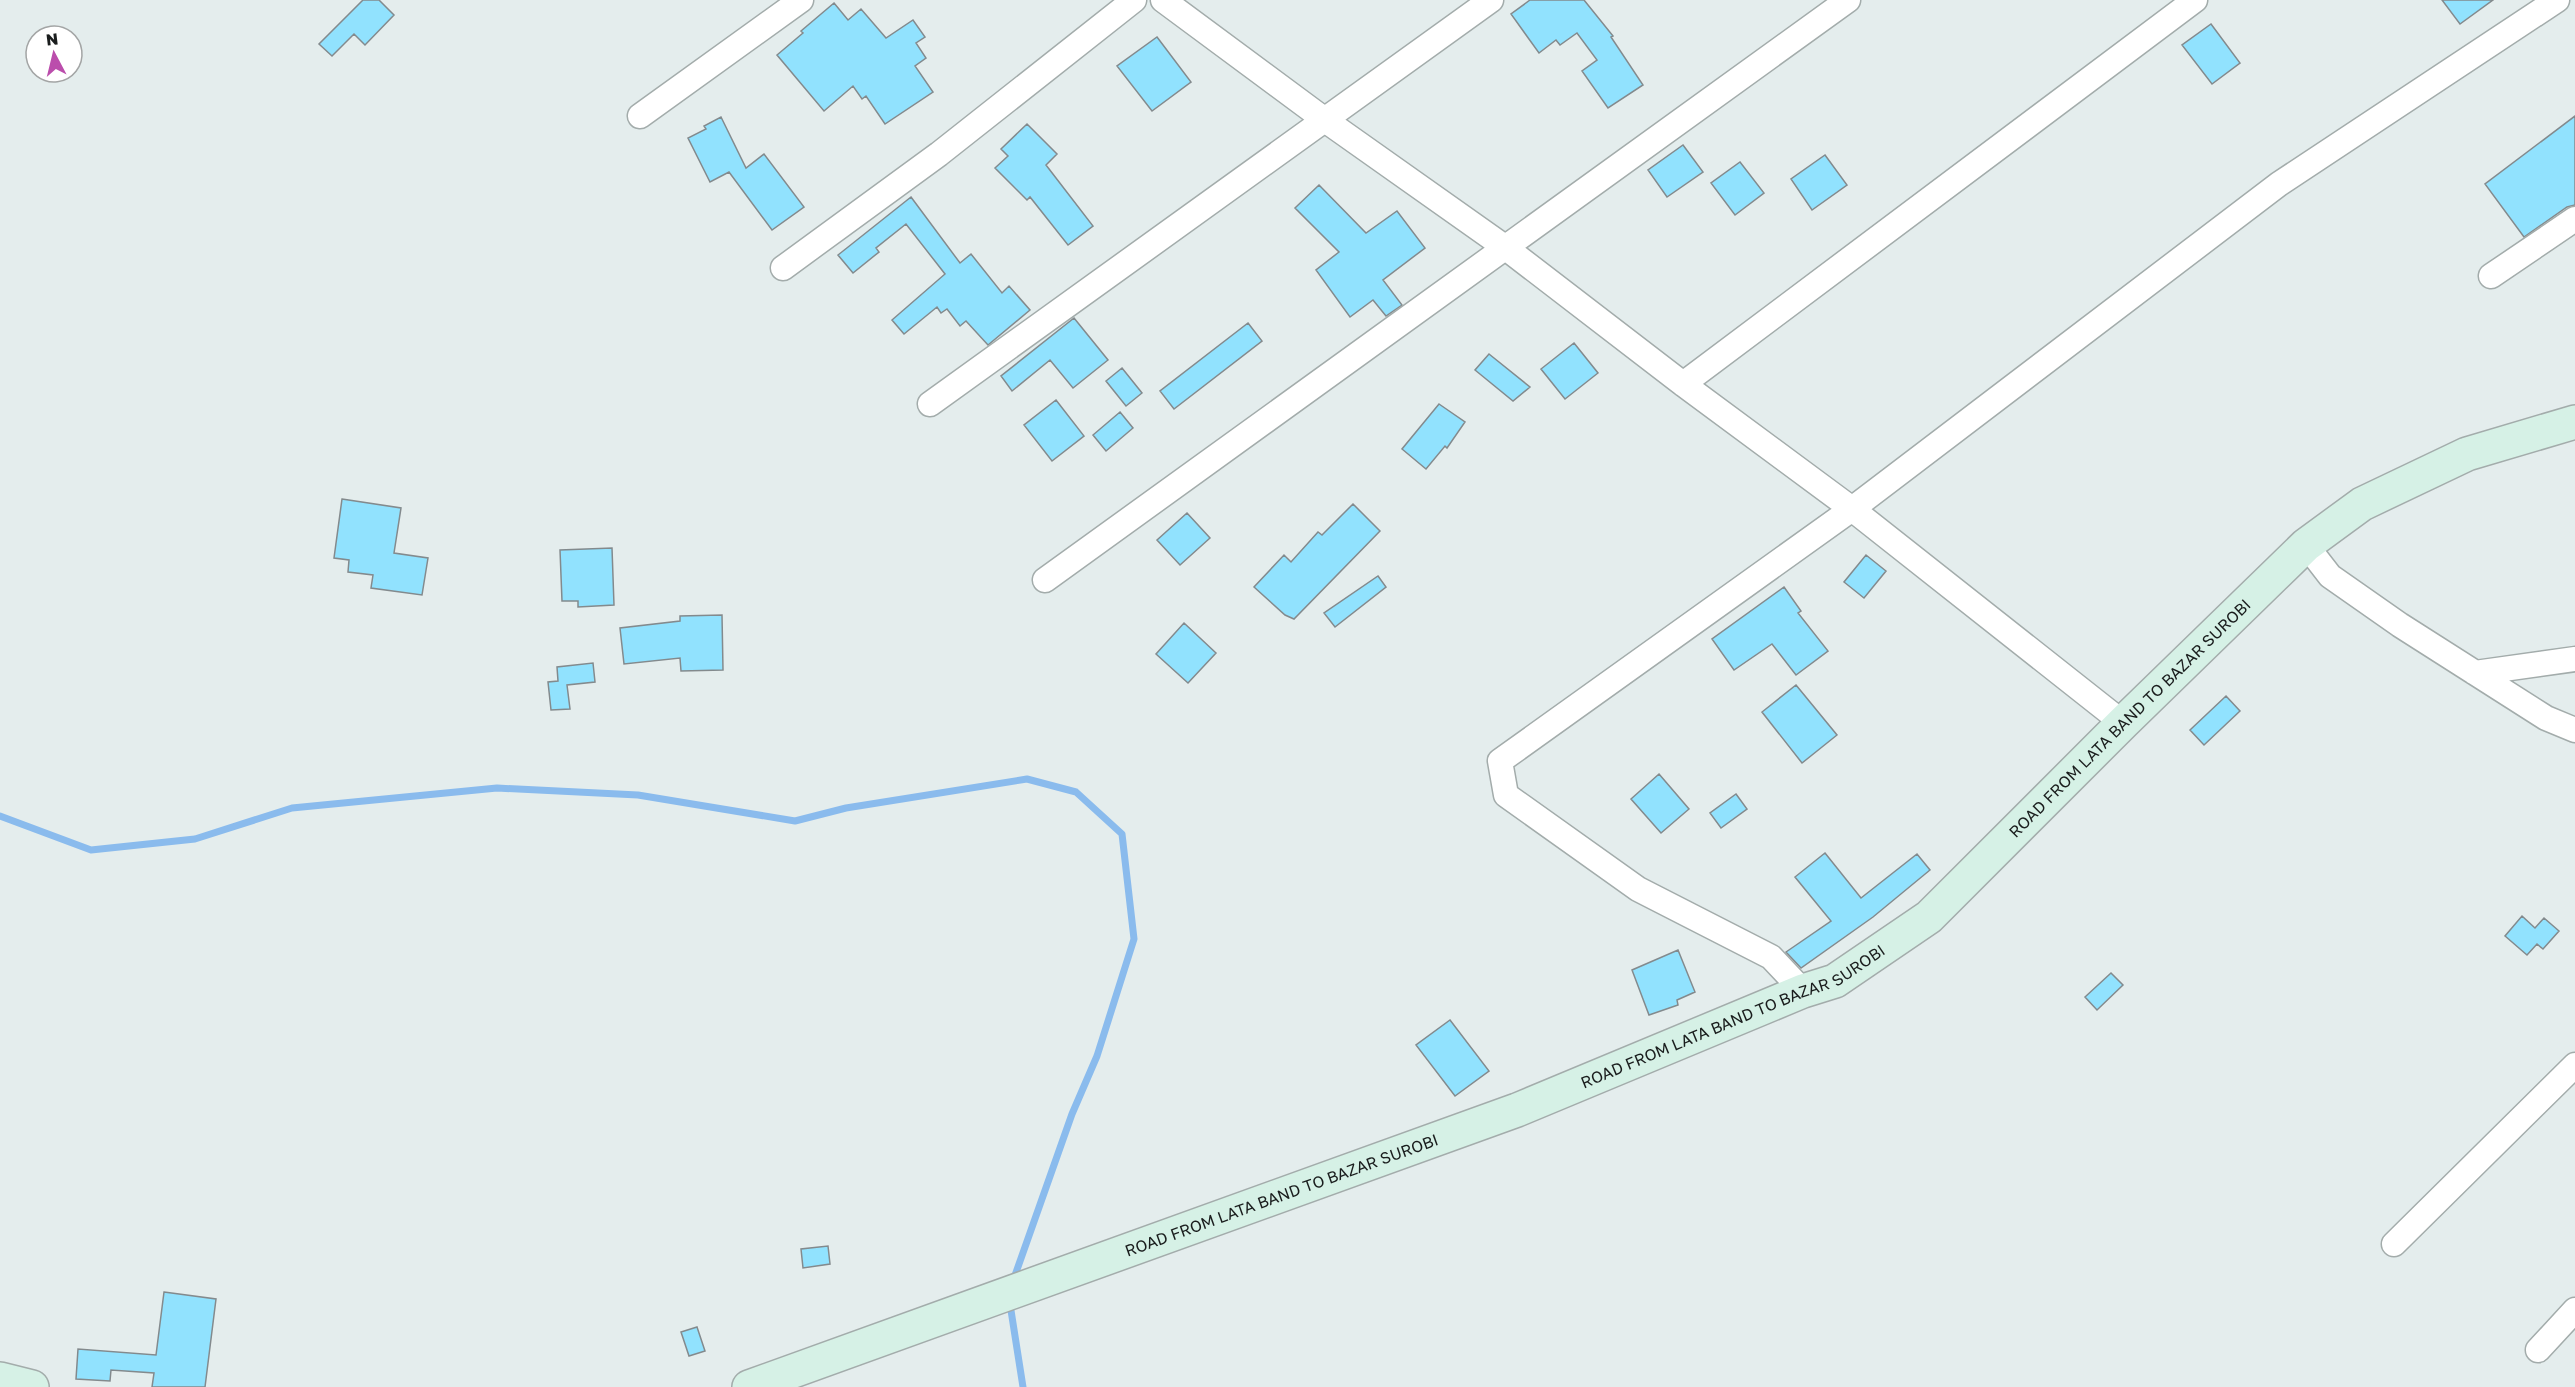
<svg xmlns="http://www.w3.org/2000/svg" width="2575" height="1387" viewBox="0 0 2575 1387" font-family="'Golos Text',sans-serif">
<rect width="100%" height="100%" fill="#e4eded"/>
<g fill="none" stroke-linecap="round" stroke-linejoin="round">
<path stroke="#8abbed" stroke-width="7" d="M0,816L91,850L195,839L292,808L497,788L638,795L795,821L846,808L1027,779L1076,792L1122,834L1134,939L1097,1056L1072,1114L1013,1281
M1010,1304L1023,1387"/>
</g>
<path fill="#91e2fe" stroke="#838a8d" stroke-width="1.5" d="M363,0H379L394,15L365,45L354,34L332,56L319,44Z
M1530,0H1584L1613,36L1611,37L1643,85L1608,108L1582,71L1597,60L1577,33L1560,45L1556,40L1539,53L1511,14Z
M2442,0H2493L2460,24Z
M834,3L848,20L861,9L886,38L913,20L925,37L916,43L926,58L915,66L933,92L885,124L866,96L862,99L853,86L824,111L777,55L803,33L801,31Z
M2211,24L2240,63L2212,84L2182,45Z
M1157,37L1191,82L1152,111L1117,66Z
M2575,116V205L2567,207L2524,237L2485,184Z
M721,117L746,168L764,154L804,207L772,230L729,172L710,182L688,138L706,129L704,126Z
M1027,124L1057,154L1046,165L1093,226L1068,245L1030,197L1027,200L995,168L1008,156L1001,149Z
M1683,145L1703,172L1667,197L1648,170Z
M1825,155L1847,185L1812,210L1791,179Z
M1740,162L1764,193L1735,215L1711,183Z
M1319,185L1366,233L1397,211L1425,248L1383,280L1402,305L1386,316L1373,300L1350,317L1316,270L1339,252L1295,208Z
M911,197L960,263L971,254L1002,293L1009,286L1030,310L988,345L966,321L960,326L947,309L941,313L937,307L904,334L892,320L945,274L906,224L876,248L879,252L853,273L838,255Z
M1074,318L1108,360L1073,388L1050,360L1012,391L1001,376Z
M1248,323L1262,341L1174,409L1160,391Z
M1574,343L1598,373L1565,399L1541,369Z
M1489,354L1530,387L1513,401L1475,370Z
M1122,368L1142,393L1126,406L1106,381Z
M1056,400L1084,436L1052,461L1024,425Z
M1439,404L1465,422L1447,448L1445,446L1426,469L1402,449Z
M1120,412L1133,428L1106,451L1093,435Z
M342,499L401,508L394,553L428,558L422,595L371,588L373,575L348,572L349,560L334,558Z
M1353,504L1380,531L1294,619L1285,615L1254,587L1284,555L1291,562L1318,532L1322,535Z
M1187,513L1210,538L1180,565L1157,540Z
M612,548L614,605L578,607V601H562L560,550Z
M1866,555L1886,571L1864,598L1844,582Z
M1378,576L1386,587L1335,627L1324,613Z
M1784,587L1801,611L1798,613L1828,651L1796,675L1772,644L1734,670L1712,639Z
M722,615L723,670L681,671L680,658L624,664L620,628L680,621V616Z
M1184,623L1216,653L1188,683L1156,654Z
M593,663L595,682L567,685L570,709L551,710L548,682L558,681L557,667Z
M1796,685L1837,735L1802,763L1762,712Z
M2226,696L2240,711L2204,745L2190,730Z
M1659,774L1689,809L1661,833L1631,799Z
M1736,794L1747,809L1721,828L1710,813Z
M1825,853L1861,898L1917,854L1930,870L1873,917L1801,968L1786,952L1831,921L1795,877Z
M2522,916L2535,928L2544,918L2559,931L2543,949L2537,944L2527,955L2505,936Z
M1678,950L1695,992L1677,1000L1678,1005L1649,1015L1632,970Z
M2111,973L2123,985L2097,1010L2085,997Z
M1450,1020L1489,1071L1455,1096L1416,1045Z
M828,1246L830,1264L803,1268L801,1249Z
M164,1292L216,1299L205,1387H152L154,1373L111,1370L110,1381L76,1379L78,1349L156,1355Z
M697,1327L705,1351L689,1356L681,1332Z"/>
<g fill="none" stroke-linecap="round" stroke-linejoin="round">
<defs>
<path id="street" d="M1163,0L1325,120L1506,248L1683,384L1852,509L2123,723
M640,116L801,0
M783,268L939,154L1134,0
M2491,276L2575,219
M1683,384L2195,0
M930,404L1491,0
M2306,545L2330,576L2400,625L2546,718L2575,730
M1045,580L1848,0
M2475,673L2575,659
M1803,991L1771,957L1638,889L1506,795L1500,761L1852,509L2279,184L2557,0
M2394,1244L2575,1065
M2538,1350L2575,1310"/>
<g id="secondary">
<path d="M0,1379L32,1387"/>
<path id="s1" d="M749,1387L1517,1110L1803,991L1835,981L1929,917L2123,723L2306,545L2362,504L2467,454L2575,422"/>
</g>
</defs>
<use href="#street" stroke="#a3acab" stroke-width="27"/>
<use href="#secondary" stroke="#a3acab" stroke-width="36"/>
<use href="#street" stroke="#fff" stroke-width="24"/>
<use href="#secondary" stroke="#d6f1e6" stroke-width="33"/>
</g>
<g text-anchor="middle" stroke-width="4.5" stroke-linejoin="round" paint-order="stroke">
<g font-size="16" fill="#1a1d1d" stroke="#fff">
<text dy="6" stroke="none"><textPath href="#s1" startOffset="1556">ROAD FROM LATA BAND TO BAZAR SUROBI</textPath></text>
<text dy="6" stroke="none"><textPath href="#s1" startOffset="1052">ROAD FROM LATA BAND TO BAZAR SUROBI</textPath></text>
<text dy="6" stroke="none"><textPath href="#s1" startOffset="566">ROAD FROM LATA BAND TO BAZAR SUROBI</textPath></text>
</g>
</g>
<g transform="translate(54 54) rotate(353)"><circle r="28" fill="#ffffff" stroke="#a3a5a5" stroke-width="1.5"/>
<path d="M0-4.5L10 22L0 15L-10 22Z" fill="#bb4dac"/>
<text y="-9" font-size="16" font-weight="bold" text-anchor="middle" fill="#1a1d1d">N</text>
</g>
</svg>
